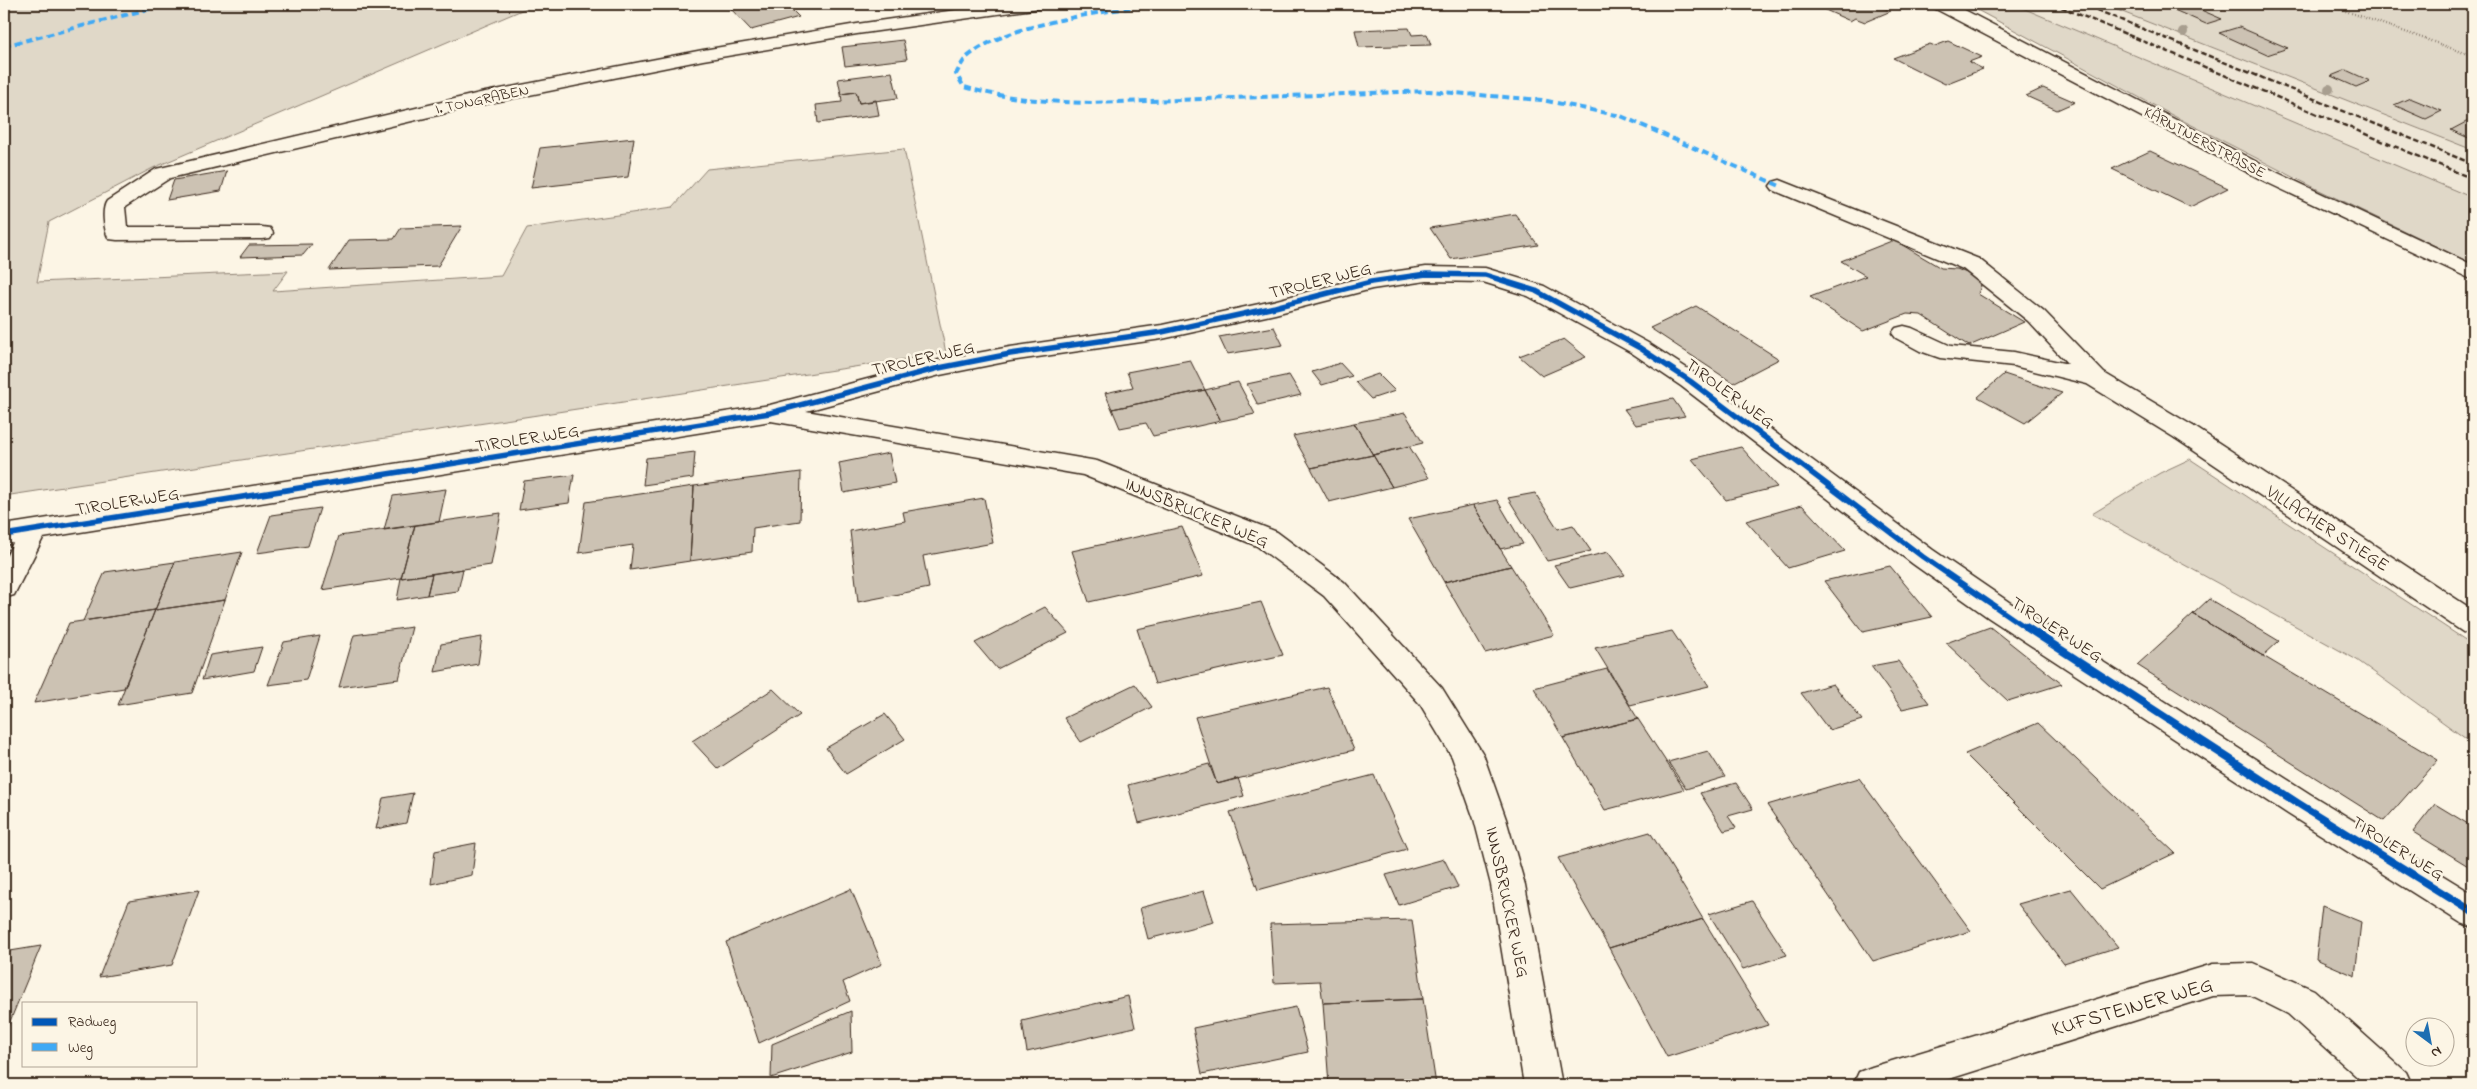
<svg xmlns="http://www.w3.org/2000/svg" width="2477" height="1089" viewBox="0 0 2477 1089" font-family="'Indie Flower',sans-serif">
<rect width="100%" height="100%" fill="#fcf5e5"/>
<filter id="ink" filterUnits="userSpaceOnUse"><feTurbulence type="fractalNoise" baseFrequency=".02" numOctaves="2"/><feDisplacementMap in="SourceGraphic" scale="10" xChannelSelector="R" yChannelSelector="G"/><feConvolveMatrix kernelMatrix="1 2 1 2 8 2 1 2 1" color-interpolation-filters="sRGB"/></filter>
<g filter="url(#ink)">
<path fill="#eee6d6" d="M2013,4H2102L2473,150V198Z"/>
<path fill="#e0d8c8" stroke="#8e8173" d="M4,4H536L153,168L49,222L37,282L288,271L273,291L501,276L527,228L673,207L707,169L904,149L946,353L4,496Z
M1966,4H2013L2473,198V264L2317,189L2170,114Z
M2102,4H2473V150Z
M2190,459L2473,645V744L2357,660L2092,514L2160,473Z"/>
<path fill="#ccc2b3" stroke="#3b2a1e" d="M746,4H805L808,7L792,10L799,17L751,30L730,8Z
M1812,4H1873L1891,11L1865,22L1855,18L1850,21Z
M2187,4L2222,19L2206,24L2172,9Z
M2239,27L2288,48L2267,55L2219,33Z
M1409,28L1412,35L1427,34L1431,45L1359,47L1355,30Z
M903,40L907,59L845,66L842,47Z
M1948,41L1982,57L1969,62L1983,69L1945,84L1893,58L1930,44L1935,46Z
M2346,70L2370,81L2356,87L2331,76Z
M892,72L898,98L859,103L856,92L841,94L838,79Z
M2043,88L2075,102L2057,110L2026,96Z
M856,92L859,103L876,100L879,115L818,123L816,105L842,102L841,94Z
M2410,98L2442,111L2426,119L2394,105Z
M2468,121L2473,123V140L2451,130Z
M634,138L628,177L531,188L540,148Z
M2150,151L2228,188L2190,207L2112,169Z
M227,171L221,191L167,200L174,180Z
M1515,214L1538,245L1451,259L1430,228Z
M462,226L438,266L329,270L349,240L394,239L401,228Z
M1894,240L1941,268L1957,269L1974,276L1981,286L1978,294L2024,322L1969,346L1921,315L1907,314L1863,331L1810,297L1866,276L1841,261Z
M312,244L303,255L240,257L249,245Z
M1696,306L1779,359L1733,383L1650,328Z
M1274,327L1283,345L1227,354L1219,337Z
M1564,339L1586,357L1542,376L1519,356Z
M1190,360L1205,390L1112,409L1105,393L1133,387L1127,372Z
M1340,363L1352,376L1322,385L1312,372Z
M1378,374L1395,391L1371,399L1355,382Z
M2004,374L2062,393L2025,423L1978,397Z
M1289,375L1301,395L1258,405L1247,384Z
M1238,382L1255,414L1221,421L1205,390Z
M1205,390L1221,421L1153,436L1146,423L1120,428L1112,409Z
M1673,399L1685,416L1636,425L1624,409Z
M1405,413L1423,443L1373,455L1354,423Z
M1354,423L1373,455L1311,468L1293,436Z
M1409,446L1429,478L1392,487L1373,455Z
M1741,447L1777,487L1726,500L1692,459Z
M695,452L693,478L643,485L646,458Z
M889,453L895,483L844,493L839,463Z
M1373,455L1392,487L1329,502L1311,468Z
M801,472L800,521L753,528L752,552L690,561L694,486Z
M574,475L569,503L519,510L524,481Z
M694,486L690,561L630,570L633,545L579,553L586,502Z
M446,489L439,522L384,530L393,496Z
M1535,493L1558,529L1573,525L1591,551L1547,561L1508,498Z
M984,498L993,543L923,556L929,588L858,602L850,531L905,521L903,512Z
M1497,500L1523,544L1500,549L1473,505Z
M1473,505L1511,566L1444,582L1408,519Z
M1802,505L1845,551L1788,568L1746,521Z
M320,508L308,546L257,553L271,515Z
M501,513L491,565L401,578L415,525Z
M415,525L401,578L322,590L339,536Z
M1182,527L1203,576L1089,602L1072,551Z
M242,552L225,600L155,610L175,562Z
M1608,552L1625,575L1570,588L1554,565Z
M175,562L155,610L83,621L105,572Z
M1511,566L1554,635L1485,653L1444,582Z
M1890,566L1932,617L1863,632L1824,581Z
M463,569L458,591L427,595L432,574Z
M432,574L427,595L397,600L401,578Z
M2209,599L2279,641L2263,656L2193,614Z
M225,600L192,693L118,705L155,610Z
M1261,602L1283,655L1155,684L1137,629Z
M1045,607L1068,633L997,669L975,643Z
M155,610L124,688L34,703L69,623Z
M2193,614L2263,656L2438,760L2384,821L2137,665Z
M412,627L399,679L339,687L354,635Z
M1990,627L2062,684L2008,701L1946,643Z
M1672,631L1709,686L1630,705L1595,648Z
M320,636L306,680L268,685L284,642Z
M482,637L478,664L435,672L441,644Z
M262,647L254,671L202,680L210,655Z
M1898,661L1929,703L1902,709L1871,666Z
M1607,669L1638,719L1563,738L1534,688Z
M1135,684L1152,707L1081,742L1064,718Z
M1833,684L1862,720L1829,730L1801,693Z
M1327,687L1354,750L1217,784L1195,717Z
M773,689L800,715L718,769L692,741Z
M885,714L905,739L846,774L826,748Z
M1638,719L1684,789L1605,810L1563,738Z
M2038,723L2175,853L2100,889L1965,754Z
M1708,751L1725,777L1686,789L1668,762Z
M1209,764L1217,784L1238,778L1244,796L1139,823L1128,785Z
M1374,775L1407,849L1258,890L1230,812Z
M1859,778L1971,931L1873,961L1767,805Z
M1736,783L1753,809L1728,816L1736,828L1724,831L1700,793Z
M413,793L406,823L376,829L383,798Z
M2435,804L2473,827V869L2413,832Z
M1650,832L1703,919L1609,948L1558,858Z
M476,843L472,875L431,884L435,851Z
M1444,859L1458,887L1399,905L1386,875Z
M851,889L882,964L843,982L850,1001L759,1043L726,942Z
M2071,889L2118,947L2064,964L2018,904Z
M199,890L172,965L99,977L129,901Z
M1204,891L1214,922L1148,939L1140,908Z
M1752,901L1787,955L1743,969L1709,914Z
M2322,906L2361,922L2355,976L2316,959Z
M1703,919L1768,1025L1667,1057L1609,948Z
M1412,920L1423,999L1323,1003L1320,981L1274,983L1270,924Z
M41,946L4,1036V952Z
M1128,996L1135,1027L1027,1052L1022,1021Z
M1423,999L1436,1085H1329L1323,1003Z
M1296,1007L1308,1052L1202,1074L1193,1028Z
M851,1011L852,1052L771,1078L772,1044Z"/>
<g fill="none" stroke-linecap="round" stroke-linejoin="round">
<defs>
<path id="service" d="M1780,180L1979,259L2044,311L2104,373L2193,426L2197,432L2193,438L2184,440L2175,438L2087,384L2014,366L1940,358L1920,351L1896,338L1892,333L1896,328L1904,326L1912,328L1951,346L2014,352L2068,364L2028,321L1963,269L1773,190L1770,186L1773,182Z"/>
<path id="minor" d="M998,4H1042L1039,8L1033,9L857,34L703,60L480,105L170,178L125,207L127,227H262L270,228L273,233L270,238L262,239L117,240L109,239C104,231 101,209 107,201L156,169L480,93L703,50L857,24Z
M1931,4H1953L2278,173L2473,265V280L2264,181L1934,8Z
M1426,267L1485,268L1544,286L1648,343L1699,376L1933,550L2009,602L2310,794L2473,894V927L2461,923L2288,814L1989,618L1913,564L1681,386L1632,353L1528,296L1483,282L1426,281L1372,289L1275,314L1162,339L1010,361L940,375L806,411L1097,461L1277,532L1344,582L1442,688L1483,754L1506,819L1525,885L1562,1085H1524L1491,885L1474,819L1452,757L1420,704L1324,596L1257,546L1083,475L771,421L43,538L14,595L4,598V561L13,543L4,545V525L770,405L939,360L1010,347L1162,325L1273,301L1371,275Z
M2184,424L2193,426L2473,610V635L2463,632L2175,438L2171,432L2175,426Z
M2253,963L2314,990L2406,1072L2412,1085H2366L2288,1014L2250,995L2213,996L1930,1085H1853L1859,1072L1872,1067L2213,964Z"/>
</defs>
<use href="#service" stroke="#3b2a1e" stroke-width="3"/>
<use href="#minor" stroke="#3b2a1e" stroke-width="3"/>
<path stroke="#3b2a1e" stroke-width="2.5" stroke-dasharray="0.5 2.5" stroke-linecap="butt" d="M2326,4L2473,56"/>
<use href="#service" fill="#fcf5e5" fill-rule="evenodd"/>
<use href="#minor" fill="#fcf5e5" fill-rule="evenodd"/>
<path stroke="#3b2a1e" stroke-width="2.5" stroke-dasharray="5.5 2.5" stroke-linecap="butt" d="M2054,4L2473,179
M2082,4L2473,164"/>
<path stroke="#3fa9f5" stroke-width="4" stroke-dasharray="7 4" stroke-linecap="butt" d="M1152,4C1101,13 1005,23 966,58C962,62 959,69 956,74L964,87C1006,99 1048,102 1092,103L1429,91L1542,100L1621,116L1780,186
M4,46L168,4"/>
<defs>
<path id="cycleway-far1" d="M4,535L770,413L939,368L1010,354L1162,332L1275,307L1371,282L1426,274L1485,275L1536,291L1640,348L1690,381L1923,557L2028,629"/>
<path id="cycleway" d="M2026,627L2299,804L2473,912"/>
</defs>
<use href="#cycleway-far1" stroke="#fcf5e5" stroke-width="9"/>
<use href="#cycleway" stroke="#fcf5e5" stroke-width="11"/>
<use href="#cycleway-far1" stroke="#0057b8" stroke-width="5.5"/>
<use href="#cycleway" stroke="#0057b8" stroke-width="8"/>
</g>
<g fill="#a89e8f">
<circle cx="2183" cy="32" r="5"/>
<circle cx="2329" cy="89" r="5"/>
</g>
</g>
<g text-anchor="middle" stroke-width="5" stroke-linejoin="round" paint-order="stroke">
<g font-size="15" fill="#3b2a1e" stroke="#fcf5e5">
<text transform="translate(482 99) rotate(-12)" y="5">I. TONGRABEN</text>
<text transform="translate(2205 142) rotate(28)" y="5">KÄRNTNERSTRASSE</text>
</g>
<g font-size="18" fill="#3b2a1e" stroke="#fcf5e5">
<text transform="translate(1320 280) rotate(-14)" y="6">TIROLER WEG</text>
<text transform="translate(923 358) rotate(-13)" y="6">TIROLER WEG</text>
<text transform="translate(1730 393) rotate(36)" y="6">TIROLER WEG</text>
<text transform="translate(527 438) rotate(-9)" y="6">TIROLER WEG</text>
<text transform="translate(127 501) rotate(-9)" y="6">TIROLER WEG</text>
<text transform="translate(1197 512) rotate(23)" y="6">INNSBRUCKER WEG</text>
<text transform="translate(2328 528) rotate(33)" y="6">VILLACHER STIEGE</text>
<text transform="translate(2057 629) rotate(33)" y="6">TIROLER WEG</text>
<text transform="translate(2398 848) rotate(32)" y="6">TIROLER WEG</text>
<text transform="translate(1508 902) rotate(78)" y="6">INNSBRUCKER WEG</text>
</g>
<g font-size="21" fill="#3b2a1e" stroke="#fcf5e5">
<text transform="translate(2132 1006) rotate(-16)" y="7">KUFSTEINER WEG</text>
</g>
</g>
<rect width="2477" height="1089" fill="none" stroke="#fcf5e5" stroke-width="20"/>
<rect x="10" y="10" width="2457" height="1069" fill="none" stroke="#3b2a1e" stroke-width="2" filter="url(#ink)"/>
<rect x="22" y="1002" width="175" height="65" fill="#fcf5e5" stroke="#afa495"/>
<rect x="32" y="1018" width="25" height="8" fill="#0057b8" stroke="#afa495"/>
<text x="68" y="1026" font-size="15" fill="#3b2a1e">Radweg</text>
<rect x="32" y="1043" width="25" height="8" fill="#3fa9f5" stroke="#afa495"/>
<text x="68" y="1052" font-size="15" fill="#3b2a1e">Weg</text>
<g transform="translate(2430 1042) rotate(148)"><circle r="24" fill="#fcf5e5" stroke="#afa495"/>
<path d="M0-4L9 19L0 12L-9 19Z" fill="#1f6fb2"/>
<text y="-8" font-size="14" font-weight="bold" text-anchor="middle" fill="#3b2a1e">N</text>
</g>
</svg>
